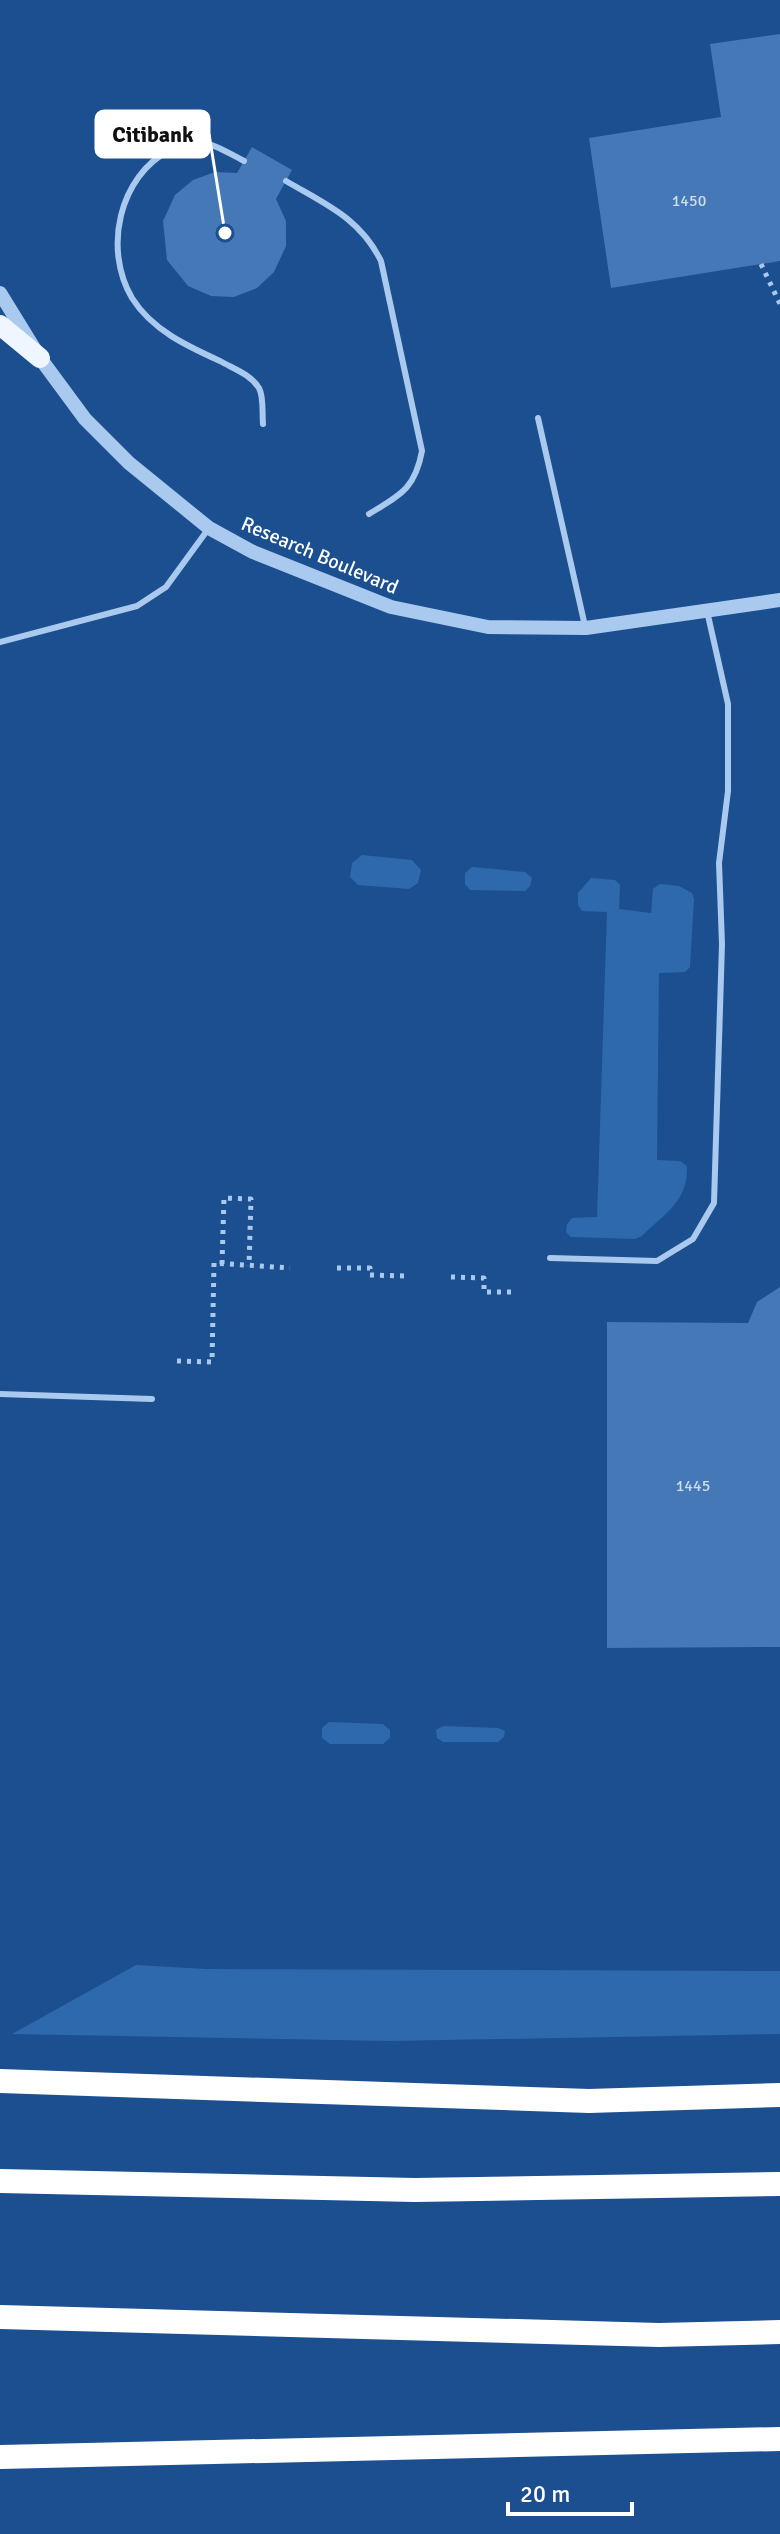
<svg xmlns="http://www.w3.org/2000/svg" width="780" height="2534" viewBox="0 0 780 2534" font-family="Signika,sans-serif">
<rect width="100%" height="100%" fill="#1b4f8f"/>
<path fill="#2e69ad" d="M362,855L412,860L421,870L418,883L409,889L358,885L350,877L352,863Z
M472,867L525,872L532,878L530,886L525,891L470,890L465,884V873Z
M591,878L615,880L620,885L619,909L651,913L653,889L660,884L679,886L692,893L694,899L690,967L685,972L659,973L657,1160L680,1161L687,1166C688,1202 666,1212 642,1236L635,1239L571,1237L566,1232L567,1224L572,1218L597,1217L607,912L582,911L578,905V893Z
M329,1722L383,1724L390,1730V1738L383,1744H330L322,1738V1728Z
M443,1726L498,1728L505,1731L504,1737L498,1742H443L437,1738L436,1730Z
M136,1965L206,1969L780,1971V2034L390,2041L12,2034Z"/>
<path fill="#4478b7" d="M780,34V261L611,288L589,138L721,117L710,44Z
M252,147L292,170L276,199L286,221V246L274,272L257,288L234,297L211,296L188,286L167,260L163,221L175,195L193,180L215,172L237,173Z
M780,1287V1647L607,1648V1322L748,1323L757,1302Z"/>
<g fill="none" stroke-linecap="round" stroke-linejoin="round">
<path stroke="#a9c9ee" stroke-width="5" stroke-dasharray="4 6" stroke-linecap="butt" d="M761,264L780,304
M222,1264L224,1198L251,1199L249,1266
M337,1268H370V1275L405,1276
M451,1277L484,1278V1292H517
M177,1361L212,1362L214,1263L290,1268"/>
<path stroke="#a9c9ee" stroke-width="6" d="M244,161C230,154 215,144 199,142C190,141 179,146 170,150C119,176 103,249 132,298C152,330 187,346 220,361C234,369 250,374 259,388C264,397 262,414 263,424
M286,181C325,204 360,218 381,261L422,451C415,489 400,495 369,514
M538,418L585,626
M0,642L137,606L166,587L209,528
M550,1258L657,1261L693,1239L714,1203L722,944L719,863L728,791V704L707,611
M0,1394L152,1399"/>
<path stroke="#a9c9ee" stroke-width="14" d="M0,293L40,358L85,419L129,463L209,528L253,552L391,607L488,627L586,628L780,600"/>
<path stroke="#f0f6ff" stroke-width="20" d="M0,325L40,358"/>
<path stroke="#fff" stroke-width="24" d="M0,2081L589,2101L780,2095
M0,2181L415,2190L780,2184
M0,2317L659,2335L780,2332
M0,2457L780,2439"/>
</g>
<g text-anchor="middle" stroke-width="8" stroke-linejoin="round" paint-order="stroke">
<g font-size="16" fill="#d0dded">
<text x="689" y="206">1450</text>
<text x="693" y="1491">1445</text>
</g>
<g font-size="20" fill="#fff" stroke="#1b4f8f">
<text transform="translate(320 555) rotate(23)" y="7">Research Boulevard</text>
</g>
</g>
<path fill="none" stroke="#fff" stroke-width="3" d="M225 233L209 134"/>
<circle fill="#fff" stroke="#1b4f8f" stroke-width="3" cx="225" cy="233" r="8"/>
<rect fill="#fff" stroke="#fff" stroke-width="3" x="96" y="111" width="113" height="46" rx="8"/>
<g font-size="22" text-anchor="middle" font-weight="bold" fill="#111">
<text x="153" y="142">Citibank</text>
</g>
<path d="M508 2502v12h124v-12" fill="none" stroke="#ffffff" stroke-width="4"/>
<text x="520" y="2502" font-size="24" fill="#ffffff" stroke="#1b4f8f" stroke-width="6" paint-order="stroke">20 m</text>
</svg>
